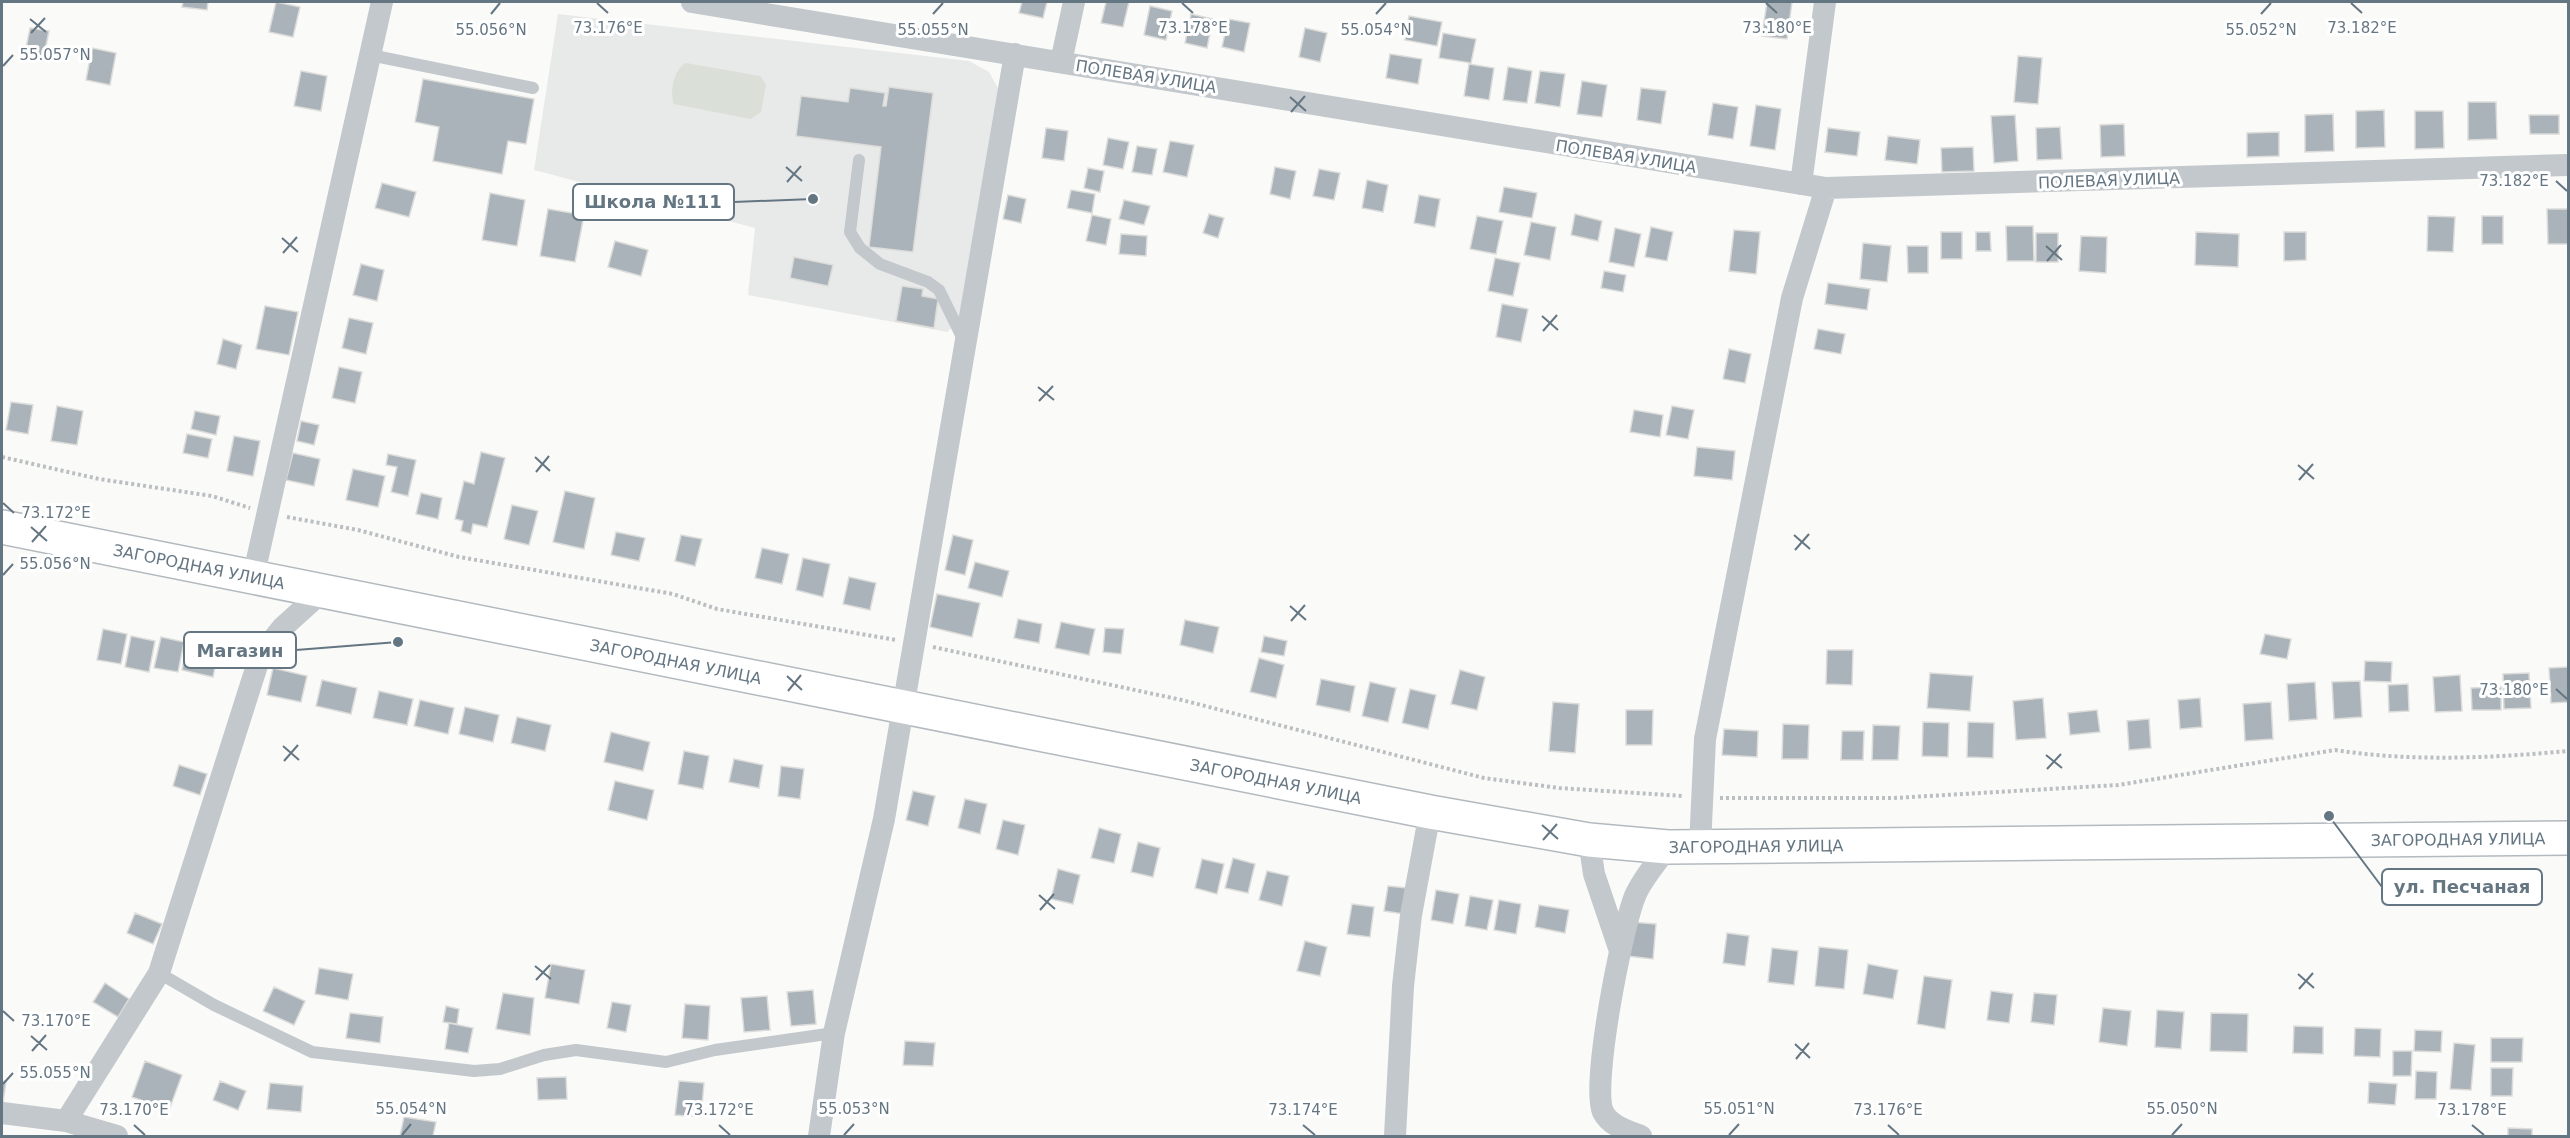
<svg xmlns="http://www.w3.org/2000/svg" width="2570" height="1138" viewBox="0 0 2570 1138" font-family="'DejaVu Sans',sans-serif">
<rect width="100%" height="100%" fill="#fafaf8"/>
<path fill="#e8e9e9" d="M558,14L969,61L989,72L999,90L960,321L947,332L748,295L755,228L534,170Z"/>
<path fill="#dadfd7" d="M686,63L760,76L766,84L761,112L751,119L674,104C669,92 674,69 686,63Z"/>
<path fill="#aab3b9" stroke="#dcdcda" stroke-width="1.5" d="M183,2H208L207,10L182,7Z
M276,2L300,7L293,37L269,32Z
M1022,2H1047L1043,18L1019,13Z
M1106,2H1129L1123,27L1101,23Z
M1767,2H1792L1787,39L1762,36Z
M1150,6L1172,11L1166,40L1144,35Z
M1191,14L1213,19L1207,48L1185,43Z
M1409,16L1442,22L1437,46L1405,40Z
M1228,19L1250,23L1244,52L1222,47Z
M30,28L49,31L44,56L25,53Z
M1305,28L1327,33L1320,62L1299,57Z
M1443,33L1476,39L1471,63L1439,58Z
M92,48L116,53L110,85L86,80Z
M1390,54L1422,59L1418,84L1386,78Z
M2018,56L2042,58L2038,104L2014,102Z
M1469,64L1494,68L1489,100L1464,96Z
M1508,67L1532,71L1527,103L1503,100Z
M301,71L327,76L321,111L294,106Z
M1540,71L1565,74L1560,107L1535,103Z
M423,79L534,99L526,144L508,141L502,174L433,161L439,127L415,122Z
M1582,81L1607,85L1602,117L1577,114Z
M889,87L933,93L913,252L869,247L881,147L796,136L801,96L848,102L850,88L885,93L883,106H886Z
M1641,88L1666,91L1661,124L1637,120Z
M2468,102H2496L2497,139L2468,140Z
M1713,103L1738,107L1733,139L1708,135Z
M1756,105L1781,109L1775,150L1750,146Z
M2384,110L2385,147L2356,148V111Z
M2415,111H2443L2444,148L2415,149Z
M2333,114L2334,151L2305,152V115Z
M2015,115L2018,161L1994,163L1991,116Z
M2529,115H2559V134H2530Z
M2124,124L2125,156L2101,157L2100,125Z
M2060,127L2062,159L2037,160L2036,128Z
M1046,128L1068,131L1064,161L1042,158Z
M1828,128L1860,132L1857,156L1825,152Z
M2279,132V156L2247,157V133Z
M1888,136L1920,140L1917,164L1885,160Z
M1108,138L1129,142L1123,169L1103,165Z
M1170,141L1194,145L1187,177L1163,172Z
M1137,146L1157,149L1152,175L1132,172Z
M1973,147L1974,171L1942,172L1941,148Z
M1275,167L1296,171L1290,199L1270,194Z
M1088,168L1104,171L1100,192L1084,188Z
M1319,169L1340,173L1334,200L1313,196Z
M1367,180L1388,185L1383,212L1362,208Z
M382,183L416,192L409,217L375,208Z
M1504,187L1537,193L1532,218L1499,212Z
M1071,190L1095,194L1092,213L1067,208Z
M490,193L525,200L517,246L482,240Z
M1008,195L1026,199L1021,223L1003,219Z
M1419,195L1440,199L1435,227L1414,223Z
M1124,200L1150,206L1144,225L1119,219Z
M548,209L584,215L575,262L540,256Z
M2547,209H2568V244H2548Z
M1209,214L1224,218L1218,238L1203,233Z
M1575,214L1602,221L1598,241L1571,235Z
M1092,215L1111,219L1106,245L1086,241Z
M1477,216L1503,221L1496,254L1470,249Z
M2428,216L2455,217L2453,252L2427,251Z
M2482,216H2503V244H2482Z
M1531,222L1556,227L1550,260L1524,255Z
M2006,226H2033L2034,261H2007Z
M1651,227L1673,232L1667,261L1645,257Z
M1615,228L1641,234L1634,267L1609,262Z
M1734,230L1760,232L1756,274L1729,271Z
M1941,232H1962V259H1941Z
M1976,232H1990L1991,251H1976Z
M2196,232L2239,234L2238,267L2195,265Z
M2284,232H2306V260L2284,261Z
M2036,233H2058V262H2036Z
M1121,234L1147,236L1146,256L1119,254Z
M2081,236L2107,237L2106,273L2079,271Z
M615,241L648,250L641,276L608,267Z
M1863,243L1891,246L1887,282L1860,279Z
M1907,246H1928V273H1908Z
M794,257L833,265L828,286L790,278Z
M1495,258L1520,263L1513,296L1488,291Z
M361,264L384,270L377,301L353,295Z
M1604,271L1626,275L1623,292L1601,288Z
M1828,283L1870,289L1867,310L1825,304Z
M902,286L923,289L922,296L938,299L934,328L896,321Z
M1502,304L1528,309L1521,342L1496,337Z
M265,306L298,312L289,355L256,349Z
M349,318L373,323L366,354L342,348Z
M1818,329L1845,334L1841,354L1814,349Z
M223,339L242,345L236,369L217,364Z
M1729,349L1751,354L1745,383L1723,379Z
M339,367L362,372L355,403L332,398Z
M11,402L33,405L28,434L6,430Z
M57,406L83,411L77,445L51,441Z
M1672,406L1694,410L1688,439L1666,435Z
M1634,410L1663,415L1660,437L1630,432Z
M195,411L220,416L216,435L191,429Z
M301,421L319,425L314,445L297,441Z
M187,434L212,439L208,458L183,453Z
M234,436L260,441L253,476L227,471Z
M1697,447L1735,451L1732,480L1694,476Z
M481,452L505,458L487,527L473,524L471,534L461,531L463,521L455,519L464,481L474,484Z
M293,453L320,459L314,486L286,480Z
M388,454L416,460L408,496L391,492L397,467L386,465Z
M353,469L385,476L378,507L346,500Z
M565,491L595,498L584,549L553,542Z
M421,493L442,498L438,519L416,514Z
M512,505L538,511L529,545L504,539Z
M616,532L645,538L639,561L611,555Z
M681,535L702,539L695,566L675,561Z
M953,535L973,540L965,575L945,570Z
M762,548L789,554L782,584L755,578Z
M803,558L830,564L823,597L796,590Z
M975,562L1009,571L1002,597L968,588Z
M849,577L876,583L870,610L843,604Z
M937,594L980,603L972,637L930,627Z
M1018,619L1042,624L1039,643L1014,638Z
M1185,620L1219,627L1213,653L1180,645Z
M1061,622L1095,629L1089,655L1055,648Z
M1105,628L1124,629L1121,654L1103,652Z
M103,629L127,634L121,664L97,660Z
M2265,634L2291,639L2287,659L2260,654Z
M131,636L155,641L149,672L125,667Z
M1264,636L1287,641L1284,656L1261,652Z
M161,637L184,642L178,672L154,668Z
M187,647L218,653L213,677L182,670Z
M1827,650H1853L1852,685L1826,684Z
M1259,658L1284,665L1276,698L1250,692Z
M2365,661L2392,662L2391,682L2364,681Z
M2568,667V702L2551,703L2549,668Z
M273,668L307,676L301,702L267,695Z
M1460,670L1485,677L1477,710L1451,704Z
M1930,673L1973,676L1970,711L1927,708Z
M2529,673L2531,708L2504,709L2503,674Z
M2460,675L2462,711L2435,712L2433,677Z
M1321,679L1355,686L1350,712L1316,705Z
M322,680L357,688L351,714L316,706Z
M2360,681L2362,717L2334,719L2332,682Z
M1370,682L1396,688L1388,722L1362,716Z
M2315,682L2317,719L2289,721L2287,684Z
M2408,684L2409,711L2389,712L2388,685Z
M2501,687V710H2472L2471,688Z
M1410,689L1436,695L1428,729L1402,723Z
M379,691L413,699L407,725L373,718Z
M2043,698L2046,738L2016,740L2013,701Z
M2200,698L2202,727L2180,729L2178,700Z
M420,700L454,708L448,734L414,726Z
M1553,702L1579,704L1575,753L1549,751Z
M2271,702L2273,739L2245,741L2243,704Z
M465,707L499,715L493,742L459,734Z
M1626,710H1653L1652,745H1626Z
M2097,710L2100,732L2070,735L2068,713Z
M517,717L551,725L545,751L511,743Z
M2149,719L2151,748L2129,750L2127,721Z
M1923,722L1949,723L1948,757L1922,756Z
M1968,722L1994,723L1993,758L1967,757Z
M1783,724L1809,725L1808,759H1782Z
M1873,725L1900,726L1898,760H1872Z
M1724,729L1758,731L1757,757L1722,755Z
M1842,731H1864L1863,760H1841Z
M611,732L650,742L643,771L604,762Z
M684,751L709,756L703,789L678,784Z
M734,759L763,765L759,788L729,782Z
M179,765L207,774L200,795L173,786Z
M781,766L804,769L800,799L778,796Z
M615,781L654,790L647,820L608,810Z
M913,791L935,796L928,826L906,820Z
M965,799L987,804L980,834L958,828Z
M1003,820L1025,825L1018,855L996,849Z
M1099,828L1121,834L1114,863L1091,858Z
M1138,842L1160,848L1153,877L1131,872Z
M1233,858L1255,864L1248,893L1225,888Z
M1202,859L1224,864L1217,894L1195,888Z
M1058,869L1080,875L1073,904L1051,899Z
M1267,871L1289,876L1282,906L1259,900Z
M1388,886L1407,888L1404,914L1384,911Z
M1436,890L1459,894L1453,924L1431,920Z
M1470,896L1493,900L1487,930L1465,926Z
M1499,900L1521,904L1516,934L1494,930Z
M1352,904L1374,907L1370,937L1347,934Z
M1539,905L1569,910L1565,933L1535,927Z
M135,913L162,924L153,944L127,933Z
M1630,922L1656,924L1653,959L1627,956Z
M1727,933L1749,936L1745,966L1723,963Z
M1305,941L1327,947L1320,976L1297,971Z
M1819,947L1848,950L1844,989L1815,986Z
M1772,948L1798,951L1794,985L1768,982Z
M551,964L585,970L579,1004L545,998Z
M1868,964L1898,970L1893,999L1863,994Z
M319,968L353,974L348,1000L315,994Z
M1924,976L1952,980L1945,1029L1917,1024Z
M105,983L129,999L118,1017L93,1002Z
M274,987L305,1001L294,1025L263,1011Z
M813,990L816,1024L791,1026L787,992Z
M1991,991L2013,994L2009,1023L1987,1020Z
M503,993L534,998L530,1035L496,1029Z
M2034,993L2057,995L2054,1025L2031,1022Z
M767,996L770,1030L744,1032L741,998Z
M612,1002L631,1005L626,1032L607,1028Z
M685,1004L710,1006L708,1040L682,1038Z
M446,1006L459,1009L457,1024L443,1022Z
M2103,1008L2131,1011L2127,1046L2099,1042Z
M2157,1010L2184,1012L2181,1049L2155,1047Z
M350,1013L383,1017L380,1043L346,1038Z
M2211,1013L2248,1014L2247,1052L2210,1051Z
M449,1023L473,1028L468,1053L445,1049Z
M2294,1026L2323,1027V1054L2293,1053Z
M2355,1028L2381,1029L2380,1057L2354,1056Z
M2415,1030L2442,1031L2441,1052L2414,1051Z
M2491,1038H2523L2522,1062H2491Z
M905,1041L935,1043L933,1066L903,1065Z
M2454,1043L2475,1045L2471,1090L2450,1089Z
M2393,1051H2412L2411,1076H2393Z
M145,1061L182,1075L169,1110L132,1097Z
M2491,1068H2513L2512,1096H2491Z
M2416,1071L2437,1072L2436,1099H2415Z
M566,1077L567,1099L538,1100L537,1078Z
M2,1081H6L3,1103H2Z
M220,1081L246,1091L238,1110L213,1100Z
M679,1081L704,1083L701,1117L675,1115Z
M2369,1082L2397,1084L2395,1105L2368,1103Z
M270,1083L303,1086L301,1112L267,1109Z
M404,1117L436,1122L433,1136H400Z
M2508,1128L2532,1129V1136H2508Z"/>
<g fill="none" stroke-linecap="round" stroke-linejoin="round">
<defs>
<g id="secondary">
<path id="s1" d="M2,527L1430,812L1589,840L1668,847L2568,838"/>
</g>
</defs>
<use href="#secondary" stroke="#b3babf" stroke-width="36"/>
<path stroke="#bbbfc2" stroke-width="4" stroke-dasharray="3 3" stroke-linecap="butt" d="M2,457L99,479L212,496L250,508
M287,517L358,530L459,557L673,594L717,609L896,640
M933,647L1182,700L1484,778L1559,788L1683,796
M1720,798H1894L2118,785L2335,750C2411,762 2492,758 2568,751"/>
<path stroke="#c3c8cc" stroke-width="12" d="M370,55L533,88
M859,160L850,232L860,248L880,264L928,282L939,290L965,343
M159,973L214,1005L312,1052L474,1071L500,1069L544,1055L576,1050L666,1062L715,1050L834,1033"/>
<path stroke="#c3c8cc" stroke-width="22" d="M692,2L1826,188L2568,165
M1061,62L1074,2
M1801,184L1825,2
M253,578L382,2
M1589,840L1594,874L1619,948
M1700,846L1705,739L1792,298L1826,188
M2,1113L66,1121L117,1136
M66,1121L159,973L260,656L282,628L323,591
M819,1136L834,1033L884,819L1015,54
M1395,1136L1403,986L1411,915L1430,812
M1641,1136C1628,1131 1610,1126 1603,1112C1591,1085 1622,928 1635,896C1642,879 1657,862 1668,847"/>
<use href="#secondary" stroke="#fff" stroke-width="33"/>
</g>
<path fill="none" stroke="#657683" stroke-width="2" d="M597,3L608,13M1182,3L1193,13M1766,3L1777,13M2351,3L2362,13M491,14L500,3M933,14L943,3M1376,14L1386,3M2261,14L2271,3M30,19L46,32M31,33L45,18M3,66L13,55M1290,97L1306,111M1291,112L1305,96M786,167L802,181M2556,181L2567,191M787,182L801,166M282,238L298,252M2046,246L2062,260M283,253L297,237M2047,261L2061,245M1542,316L1558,330M1543,331L1557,315M1038,387L1054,400M1039,401L1053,386M535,457L550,471M2298,465L2314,479M536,472L549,456M2299,480L2313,464M3,503L14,513M31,527L47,541M1794,535L1810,549M32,542L46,526M1795,550L1809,534M3,575L13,564M1290,606L1306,620M1291,621L1305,605M787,676L802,690M2556,689L2567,699M788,691L801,675M283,746L299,760M2046,755L2062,768M284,761L298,745M2047,769L2061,754M1542,825L1558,839M1543,840L1557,824M1039,895L1055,909M1040,910L1054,894M535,966L551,979M2298,974L2314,988M536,980L550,965M2299,989L2313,973M3,1011L14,1021M31,1036L47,1050M1795,1044L1810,1058M32,1051L46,1035M1796,1059L1809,1043M3,1084L13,1073M134,1125L145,1135M719,1125L730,1135M1303,1125L1315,1135M1888,1125L1899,1135M2472,1125L2484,1135M402,1135L411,1124M844,1135L854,1124M1729,1135L1739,1124M2172,1135L2182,1124"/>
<g text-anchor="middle" stroke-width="6" stroke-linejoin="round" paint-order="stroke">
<g font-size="16" fill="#657683" stroke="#fff">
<text transform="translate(1146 76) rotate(9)" y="6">ПОЛЕВАЯ УЛИЦА</text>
<text transform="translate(1626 156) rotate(9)" y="6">ПОЛЕВАЯ УЛИЦА</text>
<text transform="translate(2109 180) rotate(-2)" y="6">ПОЛЕВАЯ УЛИЦА</text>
<text dy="6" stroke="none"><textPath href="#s1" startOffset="201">ЗАГОРОДНАЯ УЛИЦА</textPath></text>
<text dy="6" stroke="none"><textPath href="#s1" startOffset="687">ЗАГОРОДНАЯ УЛИЦА</textPath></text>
<text dy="6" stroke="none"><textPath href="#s1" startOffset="1299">ЗАГОРОДНАЯ УЛИЦА</textPath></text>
<text dy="6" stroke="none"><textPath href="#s1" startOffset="2487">ЗАГОРОДНАЯ УЛИЦА</textPath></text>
<text dy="6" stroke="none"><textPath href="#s1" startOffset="1785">ЗАГОРОДНАЯ УЛИЦА</textPath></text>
</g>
</g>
<g font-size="15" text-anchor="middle" fill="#657683" stroke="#fff" stroke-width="6" stroke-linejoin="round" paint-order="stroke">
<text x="608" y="33">73.176°E</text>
<text x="1193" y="33">73.178°E</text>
<text x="1777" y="33">73.180°E</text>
<text x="2362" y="33">73.182°E</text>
<text x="491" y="35">55.056°N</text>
<text x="933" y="35">55.055°N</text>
<text x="1376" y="35">55.054°N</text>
<text x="2261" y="35">55.052°N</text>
<text x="55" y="60">55.057°N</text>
<text x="2514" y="186">73.182°E</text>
<text x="56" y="518">73.172°E</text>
<text x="55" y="569">55.056°N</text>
<text x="2514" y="695">73.180°E</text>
<text x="56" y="1026">73.170°E</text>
<text x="55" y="1078">55.055°N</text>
<text x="411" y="1114">55.054°N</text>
<text x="854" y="1114">55.053°N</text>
<text x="1739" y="1114">55.051°N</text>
<text x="2182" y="1114">55.050°N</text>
<text x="134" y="1115">73.170°E</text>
<text x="719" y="1115">73.172°E</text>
<text x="1303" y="1115">73.174°E</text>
<text x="1888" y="1115">73.176°E</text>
<text x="2472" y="1115">73.178°E</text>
</g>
<path fill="none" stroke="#657683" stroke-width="2" d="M813 199L734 202M398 642L296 650M2329 816L2382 887"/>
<g fill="#657683" stroke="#fff" stroke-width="2">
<circle cx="813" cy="199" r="6"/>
<circle cx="398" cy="642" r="6"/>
<circle cx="2329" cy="816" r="6"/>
</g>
<g fill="#fff" stroke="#657683" stroke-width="2">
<rect x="573" y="184" width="161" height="36" rx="6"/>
<rect x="184" y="632" width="112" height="36" rx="6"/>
<rect x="2382" y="869" width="160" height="36" rx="6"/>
</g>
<g font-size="18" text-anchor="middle" font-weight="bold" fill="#657683">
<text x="653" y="208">Школа №111</text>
<text x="240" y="657">Магазин</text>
<text x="2462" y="893">ул. Песчаная</text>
</g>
<rect width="2570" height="1138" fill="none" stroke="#657683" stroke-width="6"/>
</svg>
